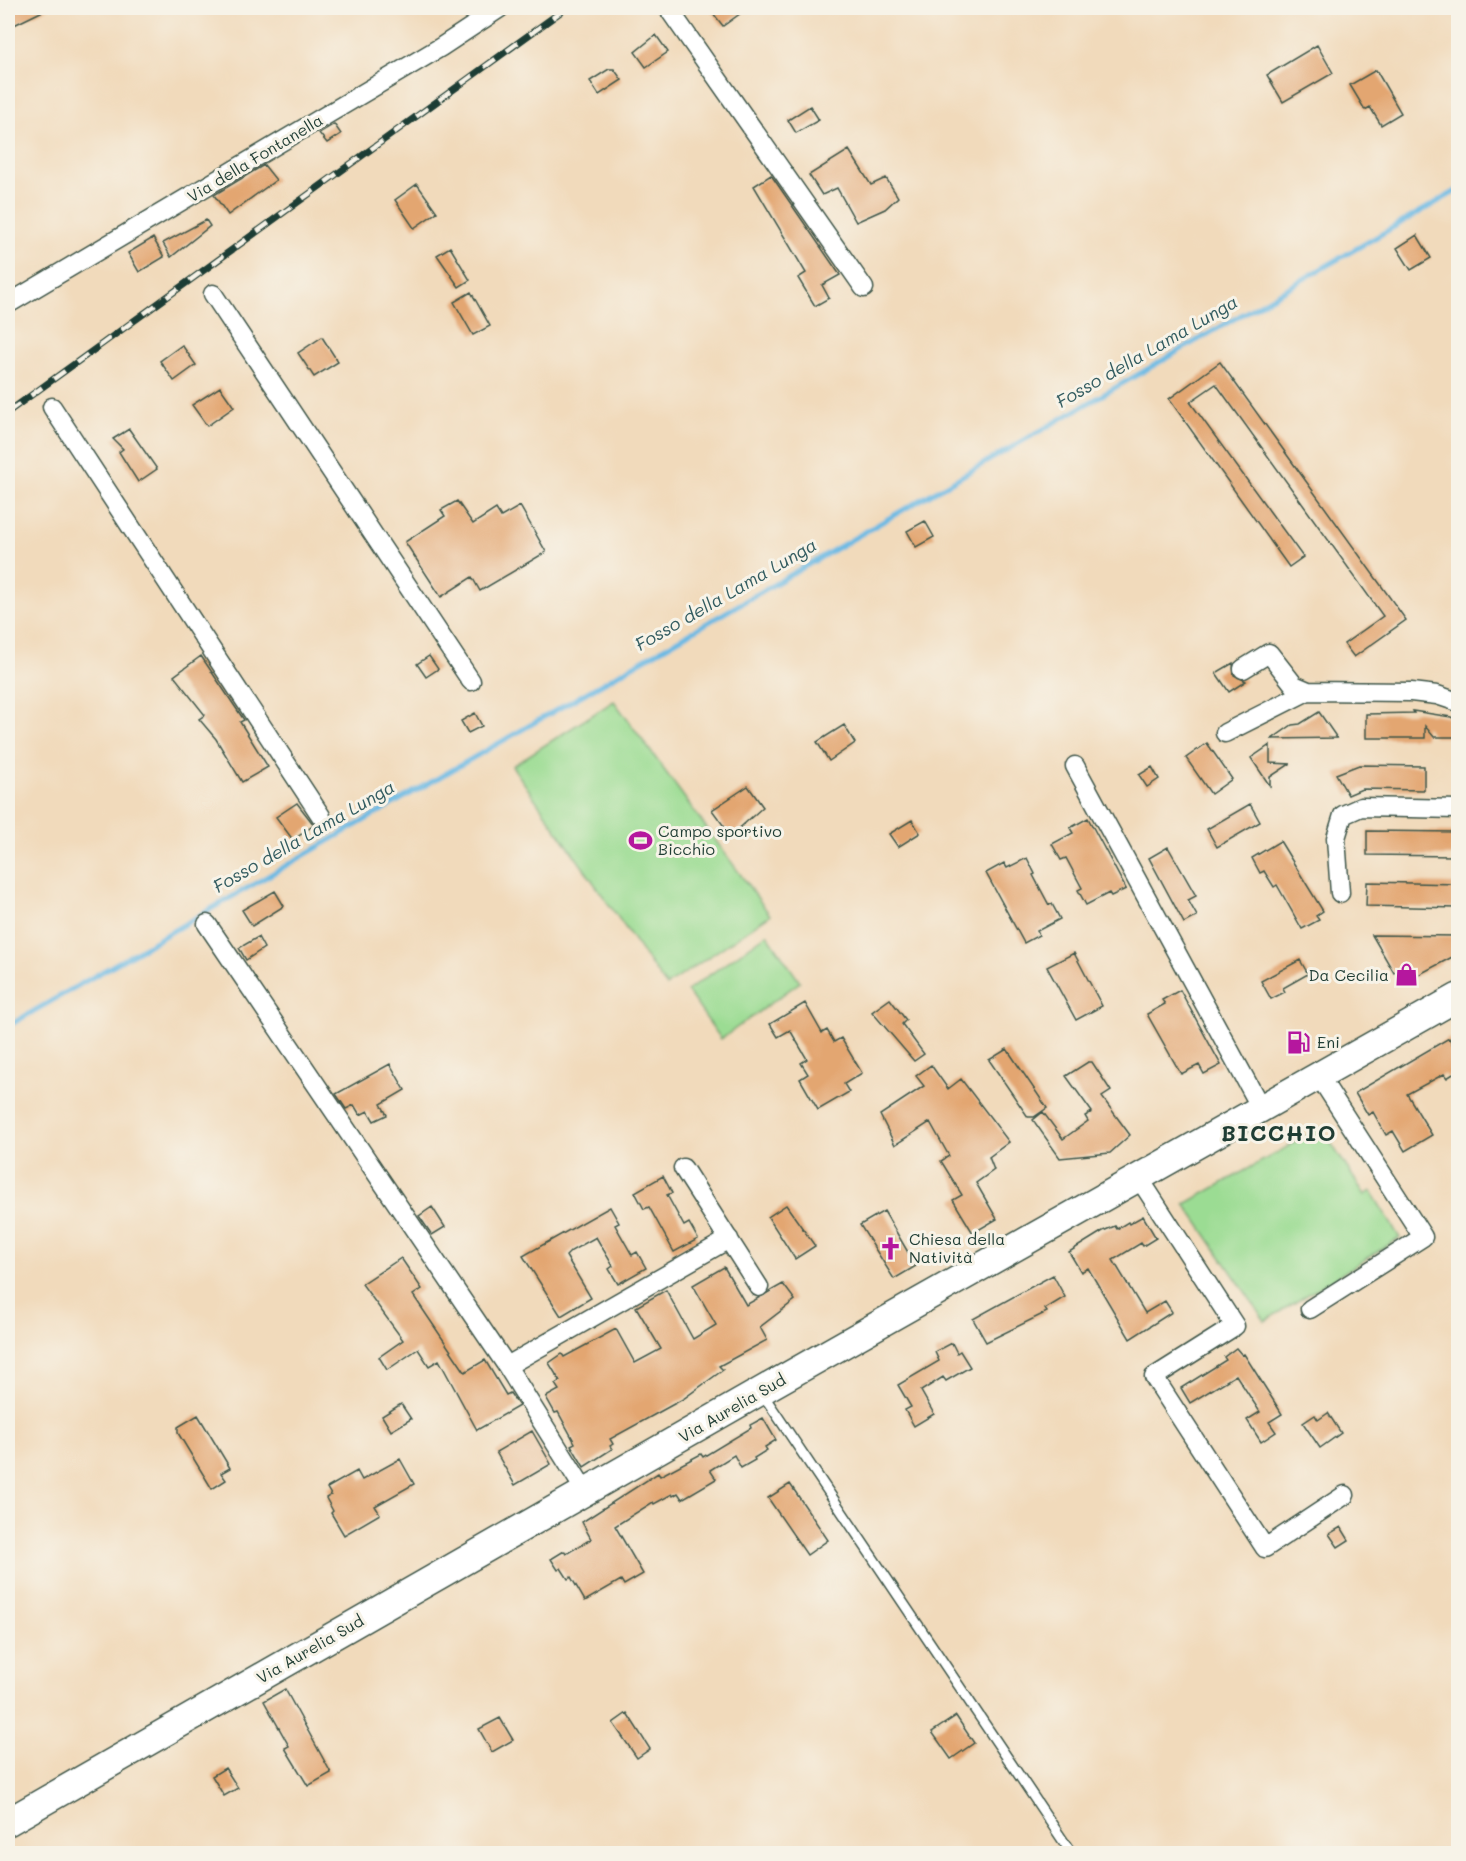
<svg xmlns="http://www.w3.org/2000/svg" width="1466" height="1861" viewBox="0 0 1466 1861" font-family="Mali,sans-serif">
<rect width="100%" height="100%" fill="#f7f3e8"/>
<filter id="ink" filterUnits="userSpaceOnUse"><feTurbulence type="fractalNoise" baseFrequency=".0167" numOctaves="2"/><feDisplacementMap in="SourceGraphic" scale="12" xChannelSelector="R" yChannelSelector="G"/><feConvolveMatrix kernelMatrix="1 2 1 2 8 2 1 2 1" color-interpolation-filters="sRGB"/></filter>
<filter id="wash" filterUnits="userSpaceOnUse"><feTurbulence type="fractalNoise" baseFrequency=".008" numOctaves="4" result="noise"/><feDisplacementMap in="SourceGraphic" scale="24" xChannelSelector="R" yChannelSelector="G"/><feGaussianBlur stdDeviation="1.35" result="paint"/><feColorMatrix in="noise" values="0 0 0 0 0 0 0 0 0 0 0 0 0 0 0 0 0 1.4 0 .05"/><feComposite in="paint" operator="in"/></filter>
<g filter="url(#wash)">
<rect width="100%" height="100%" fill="#f1dabb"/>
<path fill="#9bdc93" stroke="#5d8c64" stroke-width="1.5" d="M614,701L770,915L666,986L512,766Z
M767,934L800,982L721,1039L687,991Z
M1321,1128L1365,1195L1371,1191L1400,1238L1265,1321L1185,1204Z"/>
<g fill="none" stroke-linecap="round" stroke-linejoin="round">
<path stroke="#69b9e4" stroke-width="5" d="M8,1026L1458,190"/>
</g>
<g id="blocks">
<path fill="#e3a671" d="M8,8H49L8,28Z
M709,8H748L723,26Z
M656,35L668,52L646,67L635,52Z
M1317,45L1333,73L1283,102L1267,75Z
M609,69H614L622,80L599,95L590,81Z
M1376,70L1401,113L1381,125L1370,107L1365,110L1350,85Z
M810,106L819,120L796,133L788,120Z
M334,124L341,134L327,143L319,133Z
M849,150L871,185L886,178L898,197L885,209L856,222L837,188L822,195L809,175Z
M264,165L276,180L228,215L214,195Z
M771,175L840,275L822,285L829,298L815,306L798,278L806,273L754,186Z
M417,184L437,212L414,228L395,200Z
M206,220L210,226L171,257L163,243Z
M1417,235L1431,258L1411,270L1397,248Z
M153,238L164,257L139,272L128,253Z
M450,247L470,280L459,287L437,255Z
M471,292L490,326L473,335L454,302Z
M322,337L338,362L314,377L298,353Z
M182,345L196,365L174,381L160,361Z
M1220,362L1406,620L1354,657L1344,644L1383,616L1216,384L1190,402L1303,557L1289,567L1169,399Z
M220,387L234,407L207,426L192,405Z
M129,429L157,469L138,482L119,452L123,449L113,439Z
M457,501L473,524L496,509L501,517L520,506L546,552L480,591L472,577L441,597L405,542L445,516L441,510Z
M925,521L934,537L916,547L907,531Z
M201,656L244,720L240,722L268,767L242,782L216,739L199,719L205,715L174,676Z
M429,656L438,669L426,677L417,664Z
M1233,663L1234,675L1246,681L1229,692L1216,673Z
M1413,711L1451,717L1458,722V737H1434L1425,726V738H1366V714L1414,713Z
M1319,712L1337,738L1272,739L1292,725L1300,724Z
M475,713L482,726L468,733L461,721Z
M844,725L855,743L829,761L817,742Z
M1207,743L1232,779L1211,794L1186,758Z
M1270,745V763L1290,764L1270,777V786L1251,758Z
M1359,765L1424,766V790L1362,789L1348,795L1336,774Z
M1152,767L1159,779L1147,787L1139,775Z
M748,786L763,807L734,833H729L712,810Z
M297,803L314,825L293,840L276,817Z
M1250,804L1260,822L1217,847L1207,829Z
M1088,818L1126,889L1111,896L1109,893L1086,905L1078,890L1082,888L1066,858L1061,860L1052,844L1073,833L1070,828Z
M912,820L920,833L898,847L889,834Z
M1367,831L1458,832V856L1367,855Z
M1280,841L1323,911L1316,916L1319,920L1302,929L1277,885L1274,887L1264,871L1260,873L1252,858Z
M1168,847L1196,896L1188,900L1197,916L1184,923L1149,858Z
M1027,858L1035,874L1033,875L1049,905L1052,904L1060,919L1037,931L1039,935L1024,943L986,873L1004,863L1007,868Z
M1367,882L1458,884V908L1366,906Z
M275,891L284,906L252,926L242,910Z
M1372,935L1458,936V954L1403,983L1397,971L1394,973Z
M258,937L264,948L246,960L239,948Z
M1074,953L1102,1006L1076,1020L1047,967Z
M1300,960L1308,974L1283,988L1285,992L1271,999L1261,981Z
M1180,990L1221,1065L1204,1074L1199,1065L1181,1074L1147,1014L1165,1004L1162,1000Z
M890,999L906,1020L902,1024L924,1054L914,1061L872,1012Z
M805,1003L822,1033L827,1030L834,1042L841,1038L862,1073L844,1084L849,1092L818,1110L800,1079L808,1074L801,1063L807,1059L790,1030L778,1037L770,1024Z
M1449,1038L1458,1054V1071L1447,1078L1444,1074L1407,1094L1432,1135L1405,1151L1393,1131L1386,1135L1373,1112L1368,1115L1355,1093Z
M1007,1049L1047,1108L1034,1117H1028L989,1060Z
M1088,1062H1092L1111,1091L1102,1097L1130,1135L1110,1153L1060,1158L1033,1120L1043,1112L1063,1139L1088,1121L1085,1116L1092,1112L1066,1076Z
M390,1064L405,1090L381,1104L387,1115L374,1121L368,1111L360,1115L354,1105L346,1109L336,1094Z
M931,1065L948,1089L961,1079L1009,1142L989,1157L994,1170L976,1183L997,1219L973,1233L953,1200L962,1195L941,1161L949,1156L930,1122L895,1145L880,1115L924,1086L916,1076Z
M663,1176L672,1193L667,1195L684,1226L689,1223L698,1239L674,1252L649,1207L644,1209L635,1192Z
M786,1205L815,1246L795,1259L768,1217Z
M432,1207L445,1227L432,1235L419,1216Z
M610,1207L619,1223L615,1225L632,1255L637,1252L646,1268L618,1284L609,1269L613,1266L596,1237L571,1251L566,1256L591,1298L561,1316L523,1256Z
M884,1211L916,1266L894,1279L860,1225Z
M1143,1216L1156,1238L1143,1246L1141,1243L1113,1260L1145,1313L1165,1301L1172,1312L1130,1339L1088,1268L1081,1272L1069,1252L1103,1231L1115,1226L1117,1229L1128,1222L1129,1224Z
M401,1258L422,1289L413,1295L465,1372L485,1360L506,1395L510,1393L519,1406L477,1430L439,1360L429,1366L418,1349L387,1370L379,1357L403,1340L362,1284Z
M724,1267L746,1305L783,1284L795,1300L760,1327L767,1340L719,1366L723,1370L683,1399L610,1439L613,1444L610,1446L612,1449L584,1467L571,1445L575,1443L558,1412L555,1413L546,1397L559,1390L555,1384L560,1381L549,1363L562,1354L564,1357L616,1329L635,1363L661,1349L636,1307L666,1290L693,1339L716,1325L693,1285Z
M1053,1275L1065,1297L1045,1309L1047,1312L986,1342L973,1319Z
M952,1343L957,1353L960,1351L970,1367L946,1381L943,1377L921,1391L934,1414L914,1426L905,1410L911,1407L898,1385L939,1361L935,1352Z
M1236,1348L1242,1355L1244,1354L1282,1414L1269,1422L1276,1432L1261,1442L1247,1420L1260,1412L1236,1375L1190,1403L1181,1388L1226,1360L1224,1357Z
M401,1404L411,1419L391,1431L382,1416Z
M1328,1413L1341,1433L1320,1448L1303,1423L1315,1415L1318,1420Z
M198,1415L230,1468L221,1473L226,1480L212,1489L178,1433V1427Z
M763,1418L776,1440L765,1447L767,1450L754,1458L755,1460L741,1468L734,1455L710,1470L716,1479L682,1499L678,1493L673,1496L672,1494L654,1504L653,1502L615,1526L643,1574L624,1585L621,1580L585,1601L571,1577L568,1579L561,1568L558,1570L551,1559L564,1551L566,1554L591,1539L582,1522L658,1473L660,1476L701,1454L703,1457L751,1428L750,1425Z
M532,1431L551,1464L515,1485L496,1452Z
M400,1459L414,1484L375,1506L380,1514L344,1535L331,1513L333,1511L326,1498L331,1495L327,1488L357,1471L362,1480Z
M790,1484L828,1540L807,1555L768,1498Z
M1341,1527L1349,1540L1338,1547L1329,1534Z
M285,1689L331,1773L308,1786L285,1748L289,1746L264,1701Z
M627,1713L650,1749L637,1758L613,1723Z
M956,1716L974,1743L951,1759L932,1732Z
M500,1718L513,1740L492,1752L479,1729Z
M225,1768L238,1788L224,1796L212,1776Z"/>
</g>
</g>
<g filter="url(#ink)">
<use href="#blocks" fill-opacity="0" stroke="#3e5548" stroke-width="1.5"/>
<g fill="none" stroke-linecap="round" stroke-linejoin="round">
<defs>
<path id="service" d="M762,1393L1072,1854"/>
<path id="minor" d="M668,8L864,288
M213,294L471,681
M8,304L441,47L500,8
M52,407L321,816
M1243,669L1269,653L1294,685L1308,691
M1225,733L1308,691L1411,692L1437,695L1458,702
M1075,766L1261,1108
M1340,893L1336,838L1343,815L1361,807L1458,809
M207,924L507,1366
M683,1168L759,1287
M1139,1178L1235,1326L1154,1377L1265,1548L1345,1495
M1310,1309L1423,1237L1319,1076
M585,1491L507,1366L729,1239"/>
<path id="secondary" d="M8,1822L761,1391L1458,997"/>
</defs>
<use href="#service" stroke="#3e5548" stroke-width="12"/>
<use href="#minor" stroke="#3e5548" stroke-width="21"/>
<use href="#secondary" stroke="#3e5548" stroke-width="30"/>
<use href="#service" stroke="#fff" stroke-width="9"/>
<use href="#minor" stroke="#fff" stroke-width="18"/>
<use href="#secondary" stroke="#fff" stroke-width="27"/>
<defs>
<path id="rail" d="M8,412L566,8"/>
</defs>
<use href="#rail" stroke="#1f3d34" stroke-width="7"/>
<use href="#rail" stroke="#f7f3e8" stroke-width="4.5" stroke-dasharray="14" stroke-linecap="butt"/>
</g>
</g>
<defs>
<symbol id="stadium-bare" viewBox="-9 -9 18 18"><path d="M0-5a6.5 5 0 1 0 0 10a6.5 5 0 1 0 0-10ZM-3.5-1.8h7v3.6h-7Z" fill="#b5179e" stroke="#f7f3e8" stroke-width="2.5" paint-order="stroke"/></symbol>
<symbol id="shop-bare" viewBox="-9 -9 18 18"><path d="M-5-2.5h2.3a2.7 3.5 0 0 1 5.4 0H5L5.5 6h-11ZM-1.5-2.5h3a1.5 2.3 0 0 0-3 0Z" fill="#b5179e" stroke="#f7f3e8" stroke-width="2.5" paint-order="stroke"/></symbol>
<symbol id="fuel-bare" viewBox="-9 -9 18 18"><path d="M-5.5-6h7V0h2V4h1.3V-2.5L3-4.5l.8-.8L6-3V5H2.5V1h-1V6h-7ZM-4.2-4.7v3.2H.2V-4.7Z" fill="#b5179e" stroke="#f7f3e8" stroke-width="2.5" paint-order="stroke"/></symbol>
<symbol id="church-bare" viewBox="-9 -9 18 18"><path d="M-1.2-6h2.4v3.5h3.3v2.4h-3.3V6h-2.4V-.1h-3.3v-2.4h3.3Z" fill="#b5179e" stroke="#f7f3e8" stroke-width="2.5" paint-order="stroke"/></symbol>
</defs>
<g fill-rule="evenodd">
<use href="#stadium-bare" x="624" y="824" width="33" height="33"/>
<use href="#shop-bare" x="1390" y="958" width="33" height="33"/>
<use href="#fuel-bare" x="1282" y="1026" width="33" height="33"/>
<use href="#church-bare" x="874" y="1232" width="33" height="33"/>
</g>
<g text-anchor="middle" stroke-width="6" stroke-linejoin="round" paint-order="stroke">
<g font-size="16" fill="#1f3d34" stroke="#f7f3e8">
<text transform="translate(255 158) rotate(-31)" y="6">Via della Fontanella</text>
<text transform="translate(732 1408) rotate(-30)" y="6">Via Aurelia Sud</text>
<text transform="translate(310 1649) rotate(-30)" y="6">Via Aurelia Sud</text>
</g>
<g font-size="16" fill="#1f3d34" stroke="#f7f3e8" text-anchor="start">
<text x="658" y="837">Campo sportivo<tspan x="658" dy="18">Bicchio</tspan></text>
<text x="1389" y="981" text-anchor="end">Da Cecilia</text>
<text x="1317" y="1048">Eni</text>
<text x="909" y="1245">Chiesa della<tspan x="909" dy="18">Natività</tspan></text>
</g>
<g font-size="18" font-style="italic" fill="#325c60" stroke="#f7f3e8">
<text transform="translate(1147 352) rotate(-30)" y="6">Fosso della Lama Lunga</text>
<text transform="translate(726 595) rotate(-30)" y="6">Fosso della Lama Lunga</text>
<text transform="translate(304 837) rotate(-30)" y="6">Fosso della Lama Lunga</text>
</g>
<g font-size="22" font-weight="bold" letter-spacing="1.5" fill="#1f3d34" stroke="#f7f3e8">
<text x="1279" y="1141">BICCHIO</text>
</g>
</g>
<rect width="1466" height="1861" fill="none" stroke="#f7f3e8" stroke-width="30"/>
</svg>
